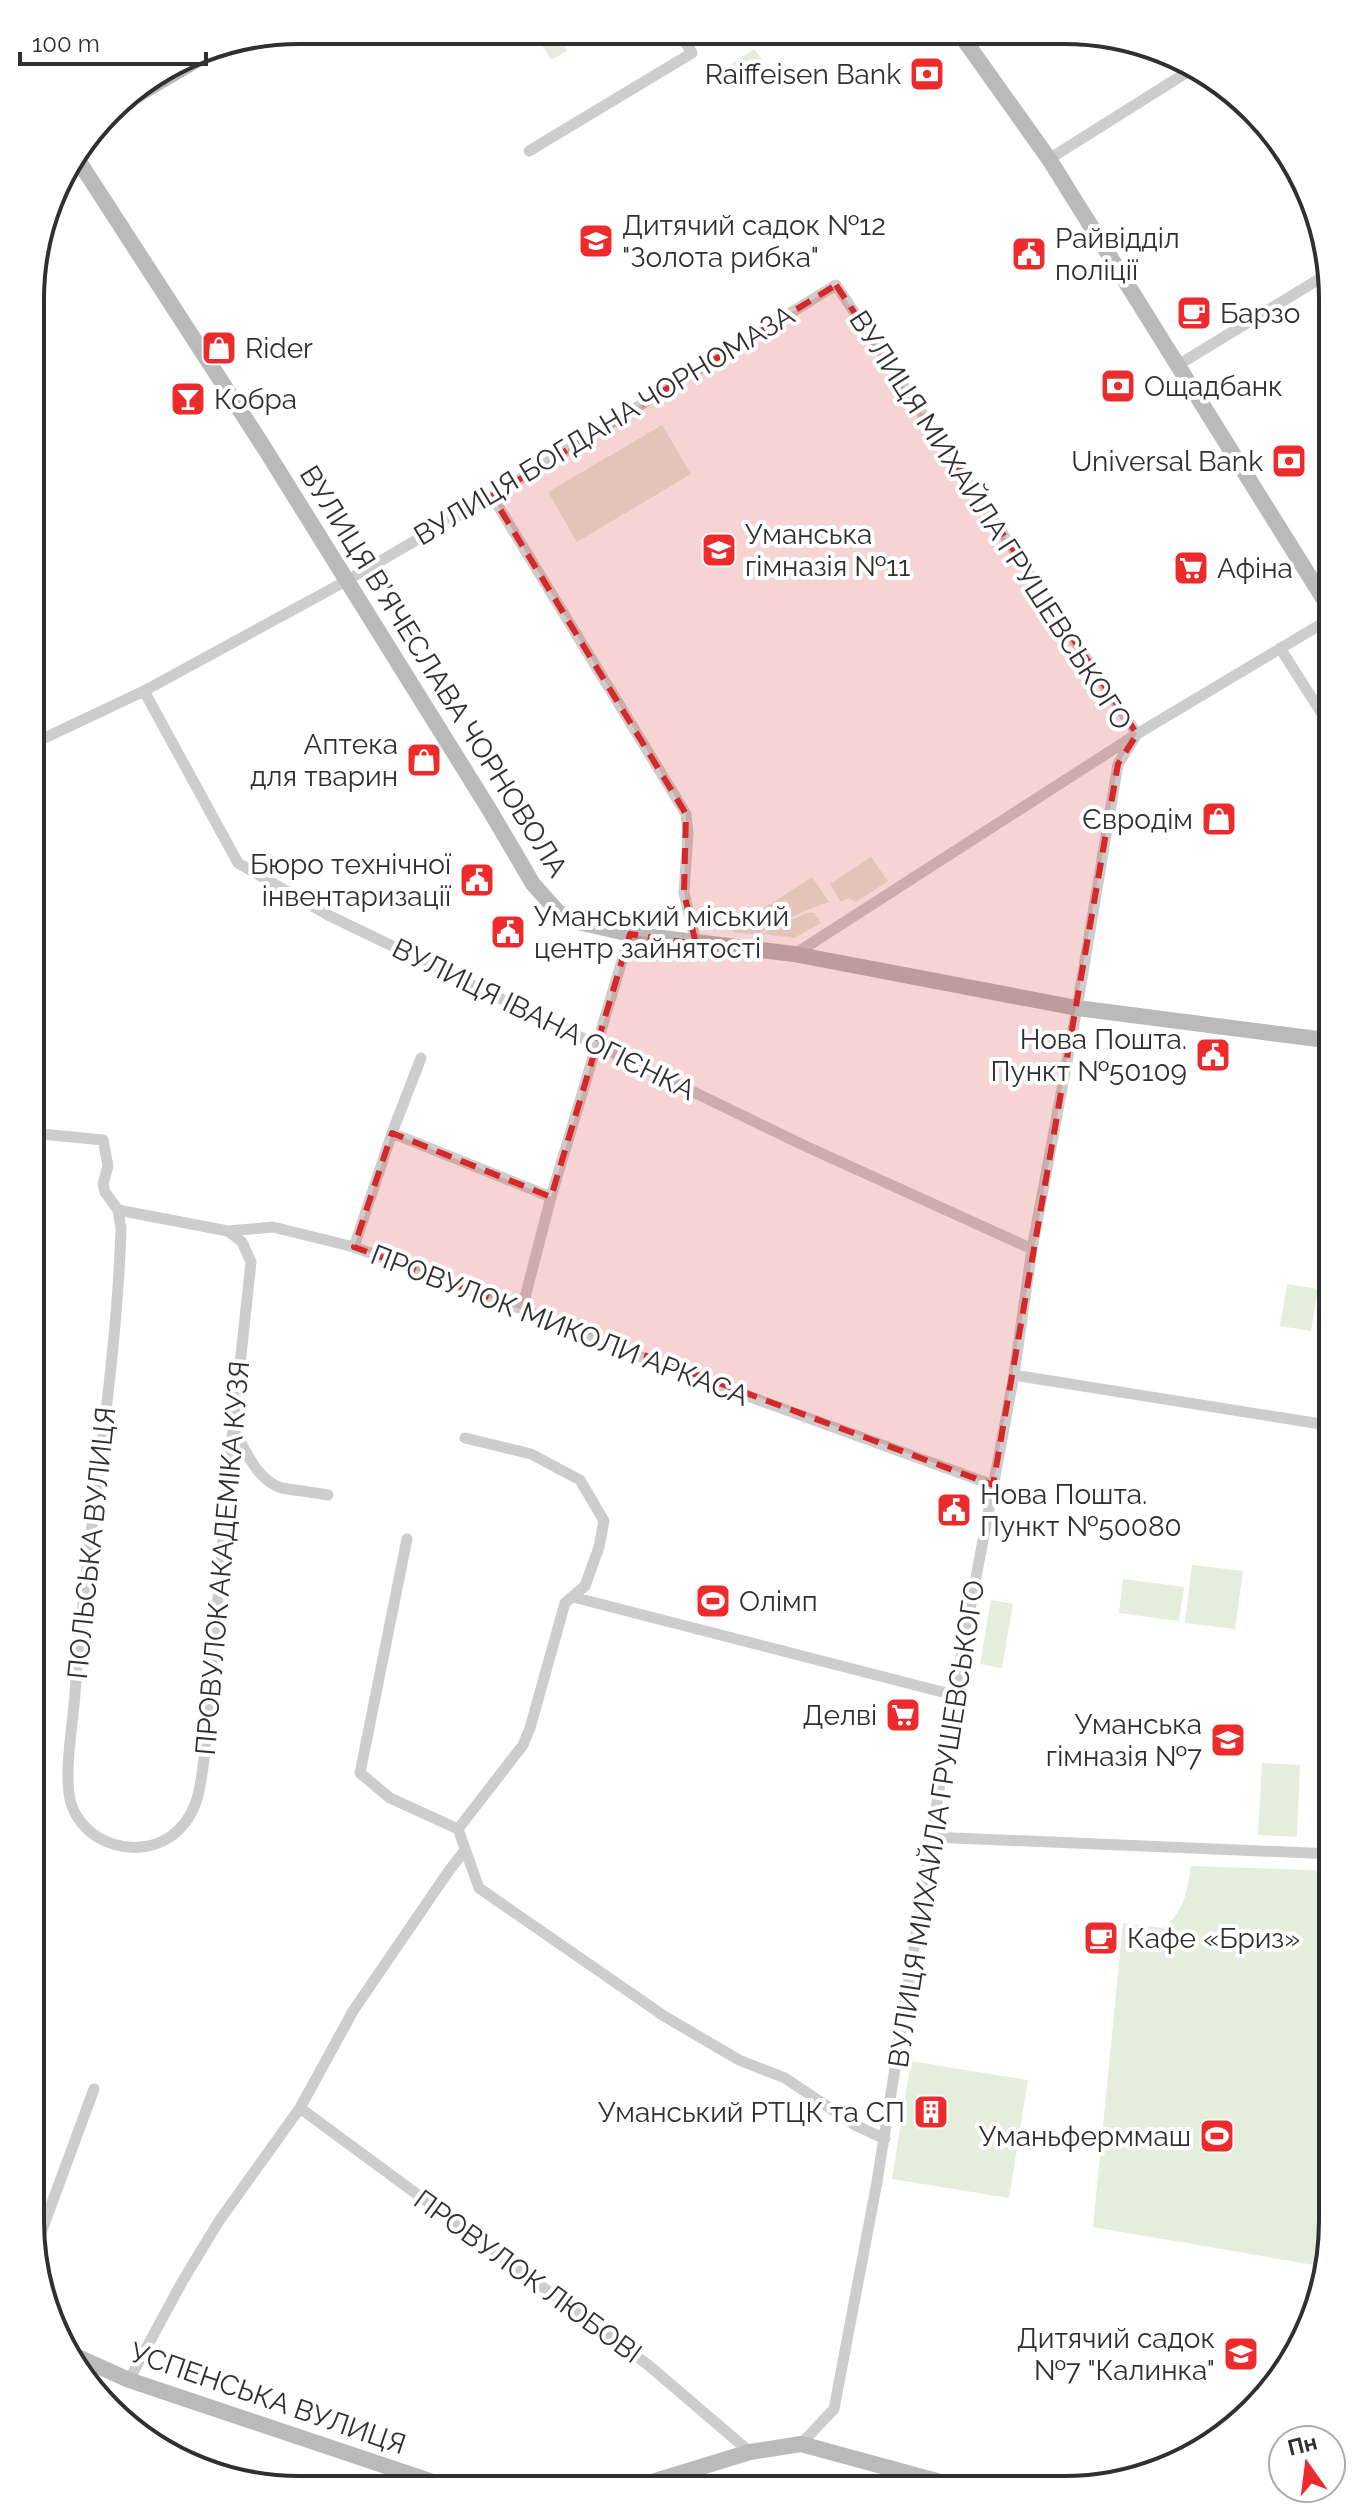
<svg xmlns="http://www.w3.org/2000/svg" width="1363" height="2520" viewBox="0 0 1363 2520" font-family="Raleway,sans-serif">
<rect width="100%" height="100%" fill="#fff"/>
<path fill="#e5eddd" d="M534,31L556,32L567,51L551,60Z
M754,49L765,63L732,85L722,70Z
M662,425L691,474L577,542L548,492Z
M871,857L888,881L856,902L849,898L841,902L830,884Z
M812,877L829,902L805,911L757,934L734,933L732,929Z
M806,913H814L821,923L794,938L761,934Z
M1287,1284L1318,1289L1311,1331L1280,1326Z
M1192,1565L1243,1571L1235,1629L1185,1623Z
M1123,1579L1184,1587L1179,1621L1119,1613Z
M991,1600L1013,1604L1002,1668L980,1664Z
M1262,1763L1300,1765L1297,1837L1258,1835Z
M1191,1866L1333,1871L1332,2239L1326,2267L1093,2227L1123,1923L1163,1928C1185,1911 1187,1891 1191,1866Z
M911,2061L1028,2080L1009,2198L892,2179Z"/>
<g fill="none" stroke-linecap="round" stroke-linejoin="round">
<path stroke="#cdcdcd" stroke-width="11" d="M529,151L692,53L679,32
M1049,159L1189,71
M1178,365L1329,273
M492,496L686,814L688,832L684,893L696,943
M1280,648L1333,731
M144,691L238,863L328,915L446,972L803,1145L1032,1249
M32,744L144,691L346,581L492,496L836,285L1137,734
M795,954L1137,734L1333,617
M31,1133L103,1140L108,1166L103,1184L105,1192L118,1210L121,1229C116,1385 85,1539 75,1694C73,1722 63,1777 71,1803C83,1843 135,1860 170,1837C200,1816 201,1783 205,1750L229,1467L251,1262L242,1242L228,1231
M392,1133L551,1197
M118,1210L228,1231L273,1227L354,1247L522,1309L651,1361L993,1485
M354,1247L392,1133L421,1058
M522,1309L551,1197L630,934
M1014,1375L1333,1426
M233,1428C245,1449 257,1481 282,1488C297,1491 313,1492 328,1495
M465,1438L531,1454L580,1480L604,1521L599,1547L585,1586L565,1603L530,1728L523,1745L458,1829L479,1888L664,2016L739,2060L785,2078L855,2125L885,2139
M407,1539L360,1773L390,1798L458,1829
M573,1597L954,1695
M931,1837L1333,1854
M465,1850L448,1872L353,2011L300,2108L647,2364L750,2452
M35,2249L94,2089
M129,2380L182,2282L219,2221L300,2108
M801,2444L834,2409L877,2182L954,1695L1014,1375L1032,1249L1077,1008L1118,764L1137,734"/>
<path stroke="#bababa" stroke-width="16" d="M960,34L1049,159L1333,614
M111,110L222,45
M76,157L265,449L489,809L533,884L558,912L574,921L630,934L794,954L1077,1008L1333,1041
M69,2353L129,2380L451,2488
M629,2489L750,2452L801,2444L970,2490"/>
</g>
<path fill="#d62828" fill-opacity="0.2" stroke="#d62828" stroke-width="6" stroke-dasharray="16 10" stroke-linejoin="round" d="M836,285L1137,734L1118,764L993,1485L354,1247L392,1133L551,1197L630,934L696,944L684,893L686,814L492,496Z"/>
<defs>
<symbol id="bank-square" viewBox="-11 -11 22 22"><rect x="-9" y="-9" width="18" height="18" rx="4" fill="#ed2b2d" stroke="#fff"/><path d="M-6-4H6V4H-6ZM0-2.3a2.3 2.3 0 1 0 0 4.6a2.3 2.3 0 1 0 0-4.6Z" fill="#fff"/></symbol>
<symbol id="school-square" viewBox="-11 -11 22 22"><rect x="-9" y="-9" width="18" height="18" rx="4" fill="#ed2b2d" stroke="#fff"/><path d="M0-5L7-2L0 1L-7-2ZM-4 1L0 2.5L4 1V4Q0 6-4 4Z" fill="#fff"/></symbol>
<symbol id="civic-square" viewBox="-11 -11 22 22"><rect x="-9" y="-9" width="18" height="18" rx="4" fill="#ed2b2d" stroke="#fff"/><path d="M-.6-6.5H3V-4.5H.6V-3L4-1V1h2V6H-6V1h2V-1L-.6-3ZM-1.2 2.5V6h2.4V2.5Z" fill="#fff"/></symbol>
<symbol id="cafe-square" viewBox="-11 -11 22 22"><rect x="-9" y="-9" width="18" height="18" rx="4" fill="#ed2b2d" stroke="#fff"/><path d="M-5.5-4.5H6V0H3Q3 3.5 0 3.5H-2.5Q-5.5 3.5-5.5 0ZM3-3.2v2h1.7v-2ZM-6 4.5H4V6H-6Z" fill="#fff"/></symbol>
<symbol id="shop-square" viewBox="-11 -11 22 22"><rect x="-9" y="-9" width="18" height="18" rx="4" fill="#ed2b2d" stroke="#fff"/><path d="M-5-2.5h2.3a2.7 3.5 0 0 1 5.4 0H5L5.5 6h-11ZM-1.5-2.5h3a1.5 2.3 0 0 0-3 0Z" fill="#fff"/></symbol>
<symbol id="bar-square" viewBox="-11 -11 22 22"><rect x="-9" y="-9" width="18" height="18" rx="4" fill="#ed2b2d" stroke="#fff"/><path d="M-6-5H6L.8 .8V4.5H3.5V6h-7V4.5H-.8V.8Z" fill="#fff"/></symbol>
<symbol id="supermarket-square" viewBox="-11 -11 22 22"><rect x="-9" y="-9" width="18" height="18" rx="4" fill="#ed2b2d" stroke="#fff"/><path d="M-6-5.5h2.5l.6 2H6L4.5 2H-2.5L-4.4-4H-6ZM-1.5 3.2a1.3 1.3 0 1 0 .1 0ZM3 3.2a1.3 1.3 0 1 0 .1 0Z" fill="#fff"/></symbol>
<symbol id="stadium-square" viewBox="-11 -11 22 22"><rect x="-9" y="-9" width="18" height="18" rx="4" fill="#ed2b2d" stroke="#fff"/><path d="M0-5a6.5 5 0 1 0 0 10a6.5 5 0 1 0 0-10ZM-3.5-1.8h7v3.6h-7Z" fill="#fff"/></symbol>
<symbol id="building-square" viewBox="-11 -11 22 22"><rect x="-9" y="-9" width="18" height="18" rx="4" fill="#ed2b2d" stroke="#fff"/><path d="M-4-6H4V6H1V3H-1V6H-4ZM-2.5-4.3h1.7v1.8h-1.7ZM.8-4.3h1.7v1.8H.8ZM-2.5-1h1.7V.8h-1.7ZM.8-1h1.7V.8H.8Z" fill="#fff"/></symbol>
</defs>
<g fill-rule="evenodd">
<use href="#bank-square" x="907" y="54" width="40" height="40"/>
<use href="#school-square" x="576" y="221" width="40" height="40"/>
<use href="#civic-square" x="1009" y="234" width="40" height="40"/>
<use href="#cafe-square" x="1174" y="293" width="40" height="40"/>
<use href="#shop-square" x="199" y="328" width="40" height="40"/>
<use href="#bank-square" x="1098" y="366" width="40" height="40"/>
<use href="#bar-square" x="168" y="379" width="40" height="40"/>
<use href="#bank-square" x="1269" y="441" width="40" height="40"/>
<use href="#school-square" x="699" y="530" width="40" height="40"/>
<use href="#supermarket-square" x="1171" y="548" width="40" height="40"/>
<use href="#shop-square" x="404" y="740" width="40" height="40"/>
<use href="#shop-square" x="1199" y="799" width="40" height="40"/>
<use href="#civic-square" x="457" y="860" width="40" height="40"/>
<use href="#civic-square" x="488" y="912" width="40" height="40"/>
<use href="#civic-square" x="1193" y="1035" width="40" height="40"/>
<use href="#civic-square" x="934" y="1490" width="40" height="40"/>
<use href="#stadium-square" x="693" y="1581" width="40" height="40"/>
<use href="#supermarket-square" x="883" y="1695" width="40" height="40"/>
<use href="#school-square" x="1208" y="1720" width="40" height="40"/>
<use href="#cafe-square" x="1081" y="1918" width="40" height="40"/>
<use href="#building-square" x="911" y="2092" width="40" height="40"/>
<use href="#stadium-square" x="1197" y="2116" width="40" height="40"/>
<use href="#school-square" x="1221" y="2334" width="40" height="40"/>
</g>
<g text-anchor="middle" stroke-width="8" stroke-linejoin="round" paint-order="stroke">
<g font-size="28" fill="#303030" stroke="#fff" text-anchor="start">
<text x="901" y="84" text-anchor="end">Raiffeisen Bank</text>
<text x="622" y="235">Дитячий садок №12<tspan x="622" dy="32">"Золота рибка"</tspan></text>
<text x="1055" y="248">Райвідділ<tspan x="1055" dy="32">поліції</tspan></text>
<text x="1220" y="323">Барзо</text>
<text x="245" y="358">Rider</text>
<text x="1144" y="396">Ощадбанк</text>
<text x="214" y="409">Кобра</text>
<text x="1263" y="471" text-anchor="end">Universal Bank</text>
<text x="745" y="544">Уманська<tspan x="745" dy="32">гімназія №11</tspan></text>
<text x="1217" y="578">Афіна</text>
<text x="398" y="754" text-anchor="end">Аптека<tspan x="398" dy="32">для тварин</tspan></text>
<text x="1193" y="829" text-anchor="end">Євродім</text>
<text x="451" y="874" text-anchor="end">Бюро технічної<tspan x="451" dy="32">інвентаризації</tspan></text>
<text x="534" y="926">Уманський міський<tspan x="534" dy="32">центр зайнятості</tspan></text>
<text x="1187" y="1049" text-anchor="end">Нова Пошта.<tspan x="1187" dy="32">Пункт №50109</tspan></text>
<text x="980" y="1504">Нова Пошта.<tspan x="980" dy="32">Пункт №50080</tspan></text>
<text x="739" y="1611">Олімп</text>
<text x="877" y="1725" text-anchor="end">Делві</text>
<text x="1202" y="1734" text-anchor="end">Уманська<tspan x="1202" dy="32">гімназія №7</tspan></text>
<text x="1127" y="1948">Кафе «Бриз»</text>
<text x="905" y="2122" text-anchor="end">Уманський РТЦК та СП</text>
<text x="1191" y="2146" text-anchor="end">Уманьферммаш</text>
<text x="1215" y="2348" text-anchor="end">Дитячий садок<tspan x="1215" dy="32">№7 "Калинка"</tspan></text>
</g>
<g font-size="28" fill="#303030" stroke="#fff">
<text transform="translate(604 425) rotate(-31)" y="10">ВУЛИЦЯ БОГДАНА ЧОРНОМАЗА</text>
<text transform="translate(991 520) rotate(57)" y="10">ВУЛИЦЯ МИХАЙЛА ГРУШЕВСЬКОГО</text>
<text transform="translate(434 671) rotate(58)" y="10">ВУЛИЦЯ В’ЯЧЕСЛАВА ЧОРНОВОЛА</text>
<text transform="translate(544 1019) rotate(26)" y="10">ВУЛИЦЯ ІВАНА ОГІЄНКА</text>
<text transform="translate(560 1325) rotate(21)" y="10">ПРОВУЛОК МИКОЛИ АРКАСА</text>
<text transform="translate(91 1543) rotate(-84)" y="10">ПОЛЬСЬКА ВУЛИЦЯ</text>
<text transform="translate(222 1558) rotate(-85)" y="10">ПРОВУЛОК АКАДЕМІКА КУЗЯ</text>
<text transform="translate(936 1824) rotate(-81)" y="10">ВУЛИЦЯ МИХАЙЛА ГРУШЕВСЬКОГО</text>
<text transform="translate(528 2276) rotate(36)" y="10">ПРОВУЛОК ЛЮБОВІ</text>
<text transform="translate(268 2398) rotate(19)" y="10">УСПЕНСЬКА ВУЛИЦЯ</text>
</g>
</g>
<path d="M0 0H1363V2520H0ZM299 44H1064A255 255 0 0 1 1319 299V2221A255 255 0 0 1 1064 2476H299A255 255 0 0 1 44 2221V299A255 255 0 0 1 299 44Z" fill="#fff" fill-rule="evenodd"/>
<path fill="none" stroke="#303030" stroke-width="4" d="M299 44H1064A255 255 0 0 1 1319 299V2221A255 255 0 0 1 1064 2476H299A255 255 0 0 1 44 2221V299A255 255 0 0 1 299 44Z"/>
<g transform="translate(1307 2464) rotate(346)"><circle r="38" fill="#ffffff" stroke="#acacac" stroke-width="2"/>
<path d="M0-6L14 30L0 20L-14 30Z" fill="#ed2b2d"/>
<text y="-12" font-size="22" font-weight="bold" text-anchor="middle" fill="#303030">Пн</text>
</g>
<path d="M20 52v12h186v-12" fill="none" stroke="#303030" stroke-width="4"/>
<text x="32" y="52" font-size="24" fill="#303030" stroke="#ffffff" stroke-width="6" paint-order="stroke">100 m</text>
</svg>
